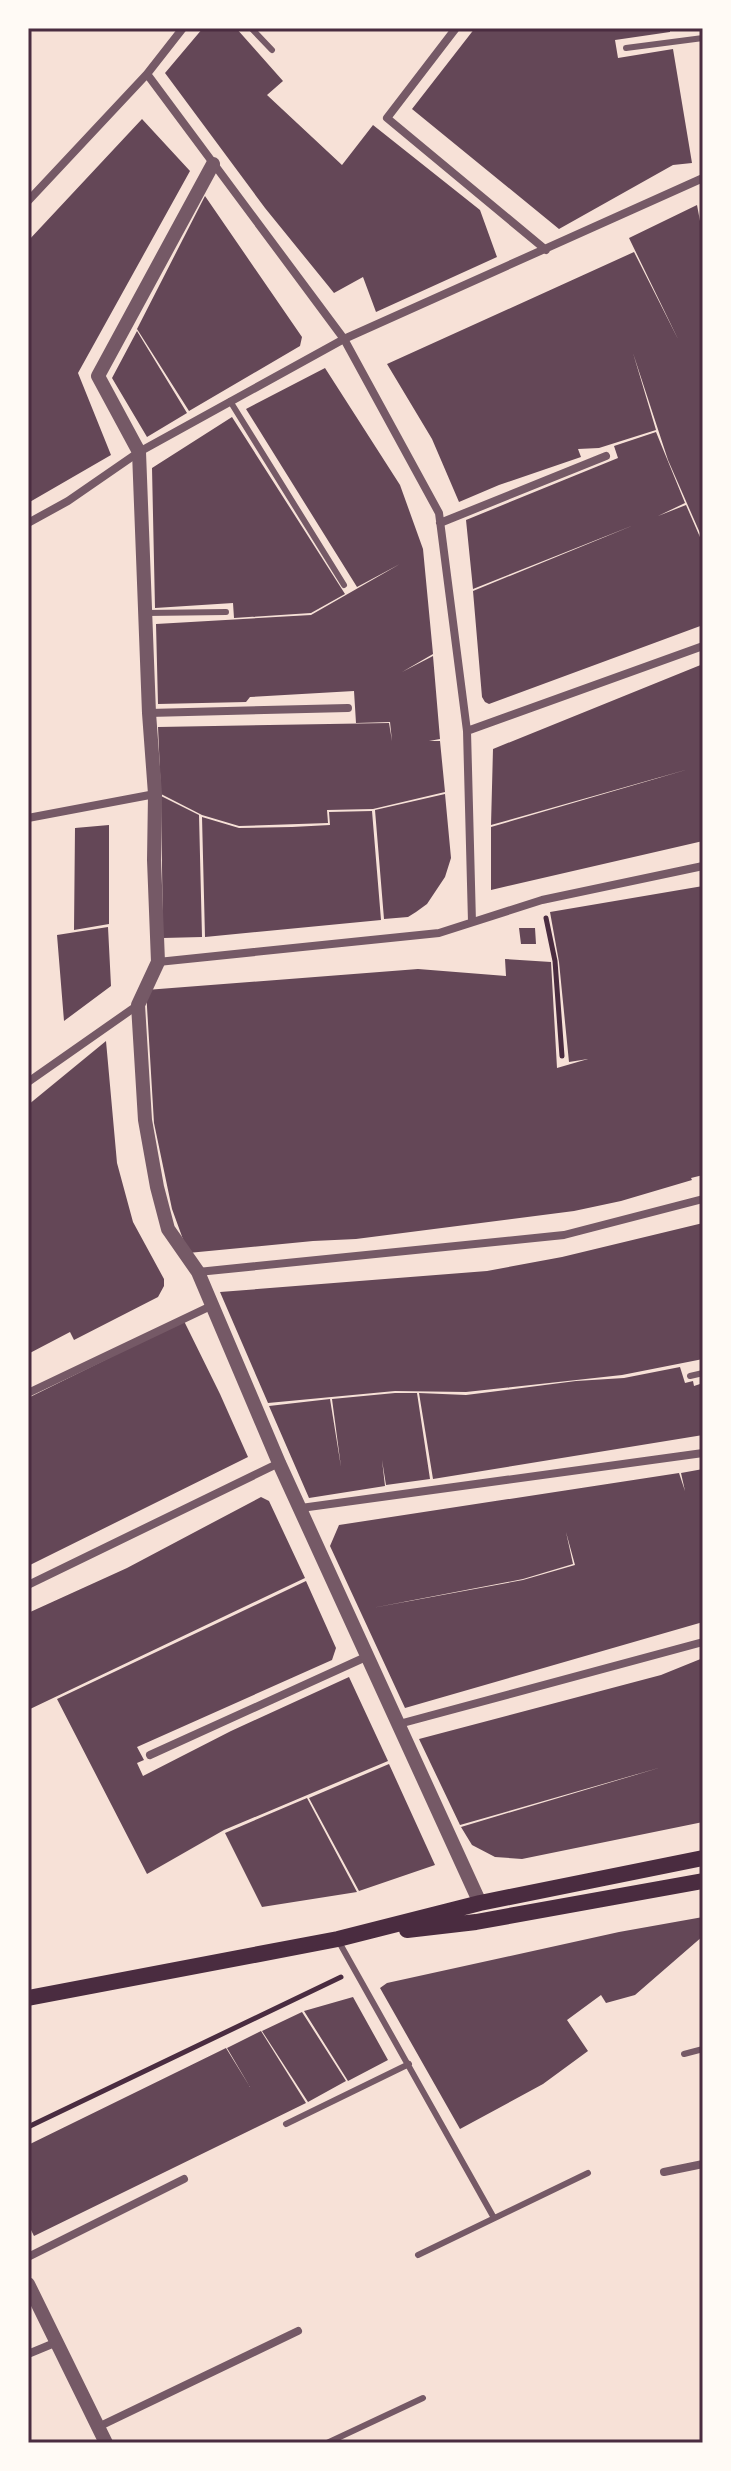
<svg xmlns="http://www.w3.org/2000/svg" width="731" height="2471" viewBox="0 0 731 2471" font-family="'Work Sans',sans-serif">
<rect width="100%" height="100%" fill="#f7e1d7"/>
<path fill="#644757" fill-rule="evenodd" d="M203,28H236L283,81L267,95L342,165L373,125L480,210L497,257L376,312L363,277L334,293L265,208L165,73Z
M475,28H670V32L615,40L618,58L673,49L692,163L673,165L559,229L412,109Z
M142,119L190,171L78,373L111,455L28,503V241Z
M205,196L302,337L300,346L189,411L137,329Z
M697,205L703,237V540L668,460L633,353L656,430L599,448L578,449L581,457L499,485L459,502L432,439L387,364L634,252L678,339L629,238Z
M137,331L187,413L147,437L112,378Z
M325,368L400,485L423,549L433,654L402,672L433,656L440,739L429,741H440L445,792L373,809L327,810L328,823L239,826L202,815L161,794L158,727L389,723L392,741L390,722L356,723L354,691L250,697L246,702L158,704L156,624L311,615L400,564L357,587L246,409Z
M232,417L345,594L311,613L234,618L233,603L155,608L152,468Z
M656,432L685,503L658,516L686,505L703,544V625L489,704L485,702L482,697L473,591L634,525L473,589L466,520L618,458L614,446Z
M703,664V841L491,890V827L689,769L491,825L493,749Z
M445,794L451,858L445,877L427,904L416,912L408,917L384,919L375,810Z
M161,796L199,815L202,937L163,938Z
M372,811L381,920L205,937L202,817L239,828L292,827L330,825L329,812Z
M109,825V924L74,930L75,828Z
M703,886V1175L691,1178L692,1180L621,1201L574,1211L356,1239L313,1241L188,1253L172,1209L154,1123L146,990L418,969L506,976L505,959L551,962L557,1068L588,1059L569,1062L559,962L550,912Z
M108,927L111,986L64,1021L57,935Z
M519,928H535L536,944H521Z
M106,1041L117,1163L133,1222L164,1279V1286L158,1297L74,1340L70,1332L28,1354V1105Z
M703,1223V1359L622,1375L466,1392L395,1391L268,1403L220,1292L487,1271L562,1257Z
M184,1321L220,1394L248,1457L28,1566V1398Z
M680,1367L685,1383L693,1381L694,1386L703,1383V1435L433,1479L419,1393L466,1395L576,1381L624,1378Z
M395,1393H417L430,1479L386,1485L382,1460L385,1486L309,1498L269,1406L330,1399L341,1467L332,1399Z
M703,1469V1622L405,1708L330,1546L339,1525L679,1473L685,1491L681,1473ZM566,1532L575,1565L523,1580L372,1608L523,1579L573,1564Z
M261,1497L269,1501L305,1578L28,1710V1613L127,1568Z
M306,1581L336,1648L332,1660L137,1747L144,1760L137,1763L143,1776L231,1731L349,1677L388,1761L224,1830L147,1874L57,1699Z
M703,1658V1822L522,1859L495,1857L472,1845L461,1827L662,1767L460,1825L419,1739L661,1675Z
M389,1764L435,1865L359,1891L309,1798Z
M307,1798L357,1892L262,1907L225,1833Z
M703,1917V1936L635,1995L606,2003L601,1995L567,2020L588,2051L543,2084L460,2129L380,1988L387,1983L619,1932Z
M353,1997L388,2060L348,2081L304,2011Z
M302,2012L346,2081L308,2102L262,2031Z
M261,2031L306,2103L34,2236L28,2224V2145L226,2048L250,2087L227,2048Z"/>
<g fill="none" stroke-linecap="round" stroke-linejoin="round">
<path stroke="#4a2c40" stroke-width="5" d="M546,918L555,961L562,1056
M28,2127L341,1977"/>
<path stroke="#755966" stroke-width="6" d="M251,28L272,50
M626,48L703,38
M230,401L344,585
M146,613L226,612
M690,1376L703,1373
M339,1942L494,2218
M684,2054L703,2049
M286,2124L409,2064
M418,2255L588,2173
M327,2443L423,2398"/>
<path stroke="#755966" stroke-width="8" d="M456,28L387,118L546,250
M147,74L344,339L439,513L467,731L472,922
M28,201L147,74L183,28
M28,523L68,501L139,452L344,339L703,178
M440,523L606,456
M149,713L348,708
M467,731L703,646
M28,818L155,794
M158,962L439,933L542,900L703,866
M28,1082L138,1005
M198,1272L564,1235L703,1199
M28,1393L213,1305
M301,1508L703,1453
M28,1585L279,1463
M399,1724L703,1642
M150,1755L368,1656
M664,2172L703,2164
M28,2257L184,2179
M28,2354L57,2342
M98,2427L298,2331"/>
<path stroke="#755966" stroke-width="14" d="M213,164L98,376L139,452L149,713L155,794L154,860L158,962L138,1005L145,1120L157,1187L168,1229L198,1272L279,1463L480,1903
M28,2284L106,2443"/>
<path stroke="#4a2c40" stroke-width="16" d="M407,1930L476,1922L703,1881
M28,1998L338,1939L480,1903L703,1858"/>
</g>
<rect width="731" height="2471" fill="none" stroke="#fffaf5" stroke-width="60"/>
<rect x="30" y="30" width="671" height="2411" fill="none" stroke="#4a2c40" stroke-width="3"/>
</svg>
